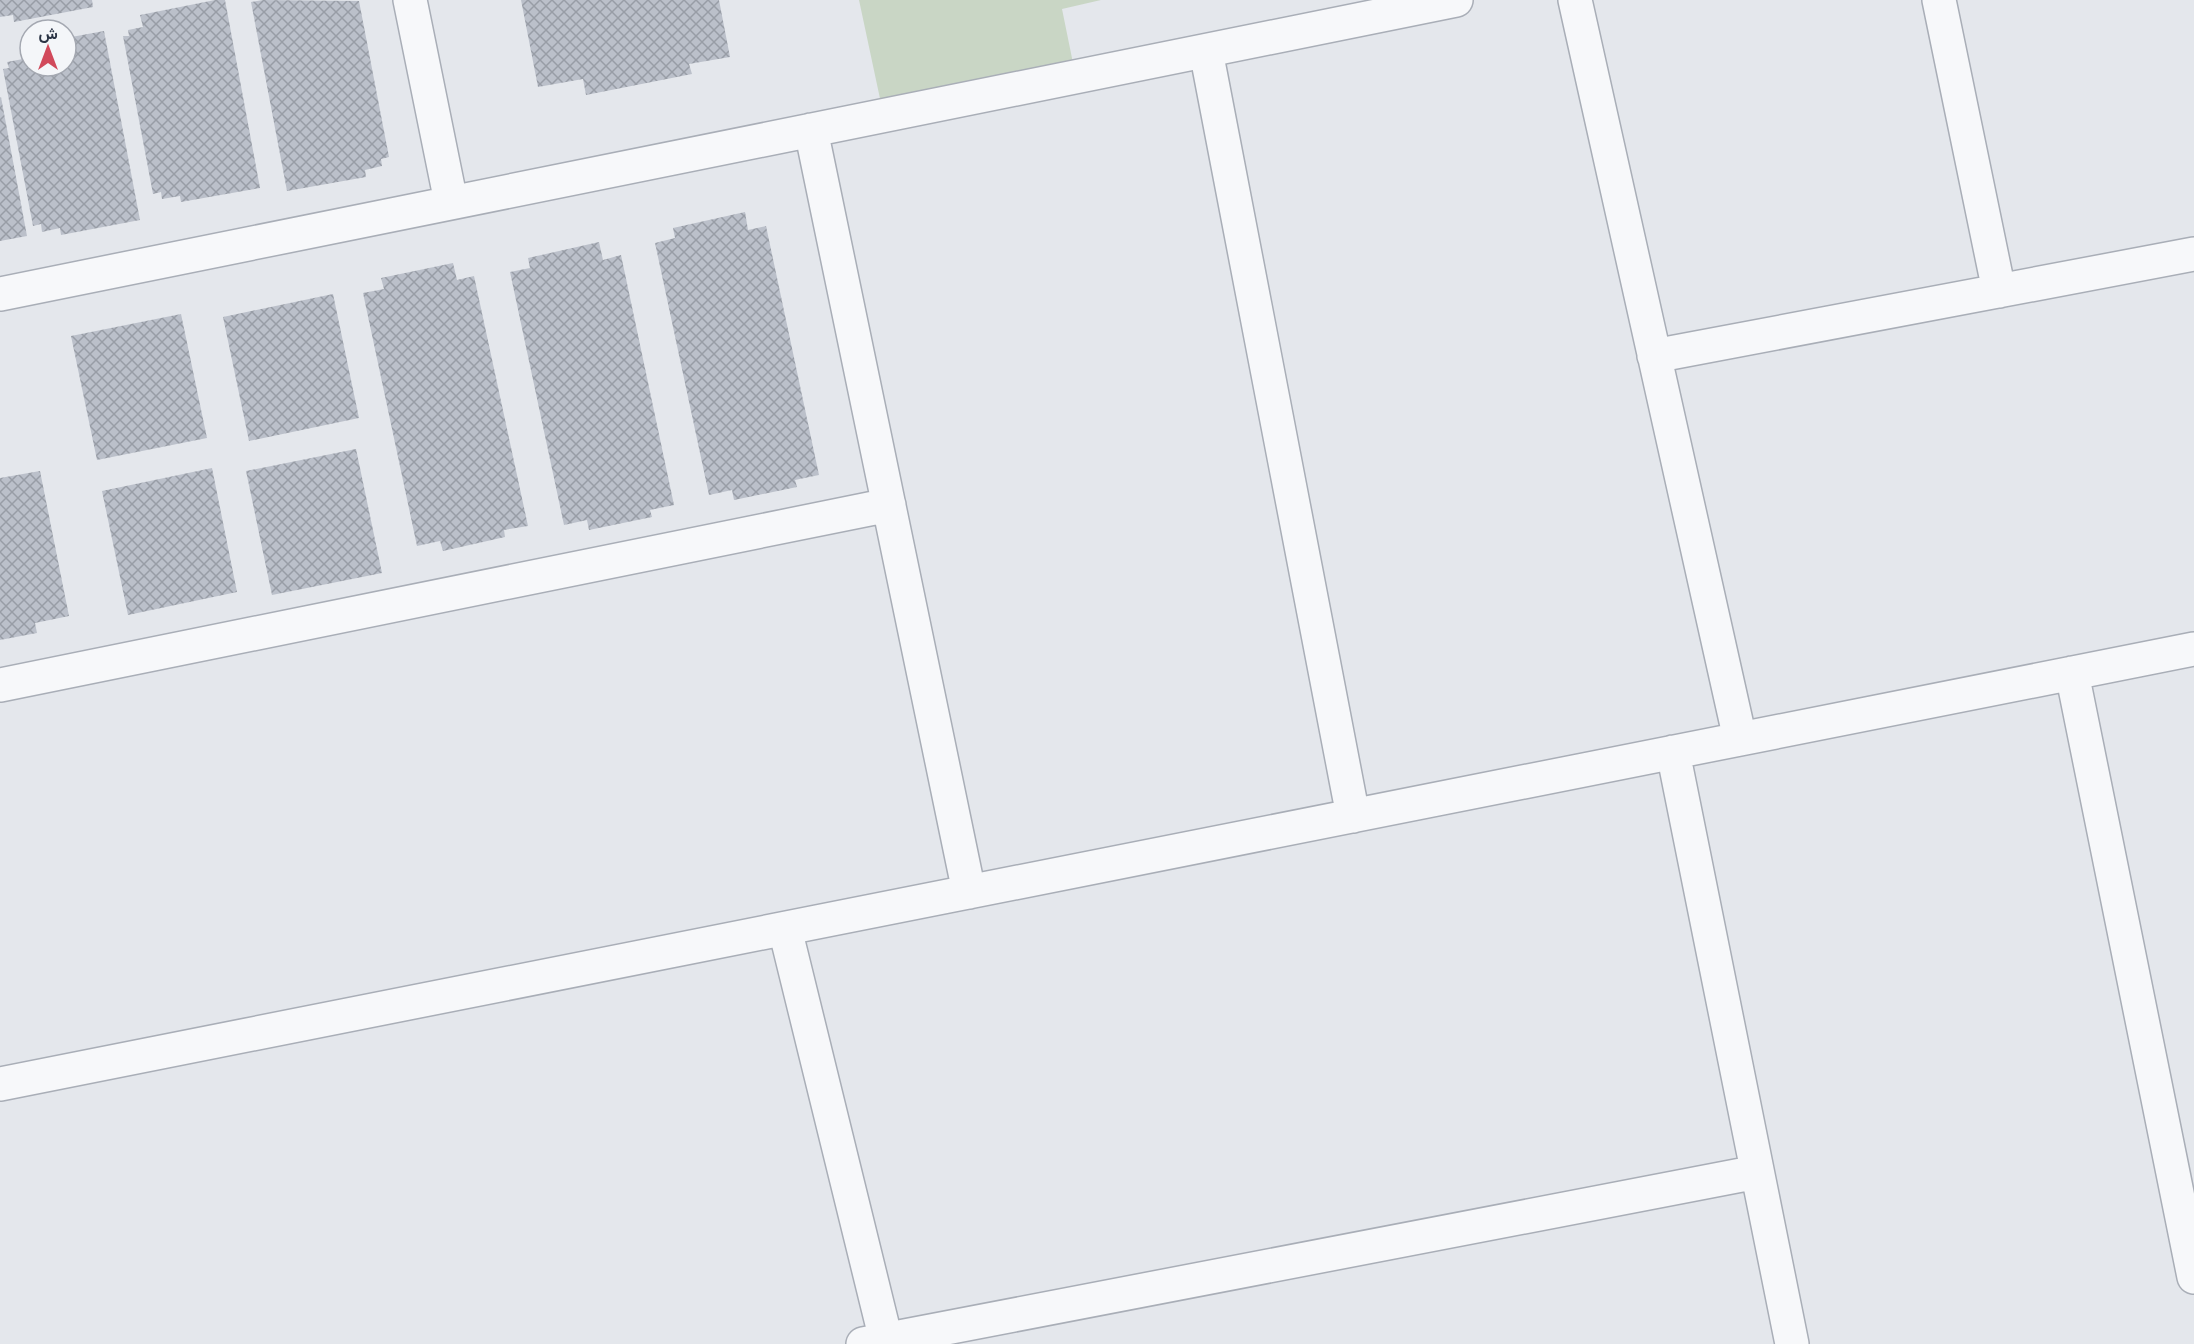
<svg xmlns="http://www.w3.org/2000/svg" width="2194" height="1344" viewBox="0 0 2194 1344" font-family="'Golos Text',Vazirmatn,sans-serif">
<defs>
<pattern id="building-cross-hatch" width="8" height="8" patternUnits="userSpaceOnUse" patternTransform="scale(1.5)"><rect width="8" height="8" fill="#bbc0ca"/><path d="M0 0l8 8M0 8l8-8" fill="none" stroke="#989da6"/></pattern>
</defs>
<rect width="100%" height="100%" fill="#e4e7ec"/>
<path fill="#c9d6c5" d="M859,0H1101L1062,9L1074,68L882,108Z"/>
<path fill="url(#building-cross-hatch)" d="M0,0H92L93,7L14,22L13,15L0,17Z
M215,0H225L260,188L181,202L180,196L162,199L161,192L153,194L123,36H129L128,30L143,27L140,15Z
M263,0L359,1L389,157L381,159L382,166L365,170L366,177L287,191L251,2Z
M521,0H719L730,57L689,64L692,74L586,95L583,79L538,87Z
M104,31L140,220L61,235L60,228L42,232L41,224L33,226L3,69L9,68L7,62L23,59L20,47L30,45V66H66V38Z
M1,97L27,236L0,241V98Z
M745,212L748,230L766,226L819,475L795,480L797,487L734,500L732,490L709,495L655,243L675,238L673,228Z
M599,242L603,260L621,255L674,505L650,510L652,517L589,530L587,520L564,525L510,272L530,268L528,258Z
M453,263L457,280L474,276L528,526L504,530L505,537L443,551L440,541L417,546L363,293L384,289L381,278Z
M333,294L359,418L249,441L223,317Z
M181,314L207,438L97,460L71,336Z
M356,449L382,573L272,595L246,471Z
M212,468L237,592L128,615L102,491Z
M40,471L69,616L35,623L37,633L0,640V478Z"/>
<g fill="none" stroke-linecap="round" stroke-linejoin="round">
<defs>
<path id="street" d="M410,0L451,202
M1575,0L1740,739
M1939,0L1999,291
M1206,51L1353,816
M811,130L969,892
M0,294L1456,0
M1654,356L2194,254
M2072,673L2194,1277
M0,685L889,505
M1673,752L1792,1344
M785,929L886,1340
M0,1084L2194,649
M863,1344L1757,1172"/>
</defs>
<use href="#street" stroke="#a9aeb7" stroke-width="36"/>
<use href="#street" stroke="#f7f8fa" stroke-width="33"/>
</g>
<g transform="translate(48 48)"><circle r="28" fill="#f4f6f9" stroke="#a4a8b1" stroke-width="1.5"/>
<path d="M0-4.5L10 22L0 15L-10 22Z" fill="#d1495b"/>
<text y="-9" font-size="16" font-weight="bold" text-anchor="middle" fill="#2b3445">ش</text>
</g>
</svg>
